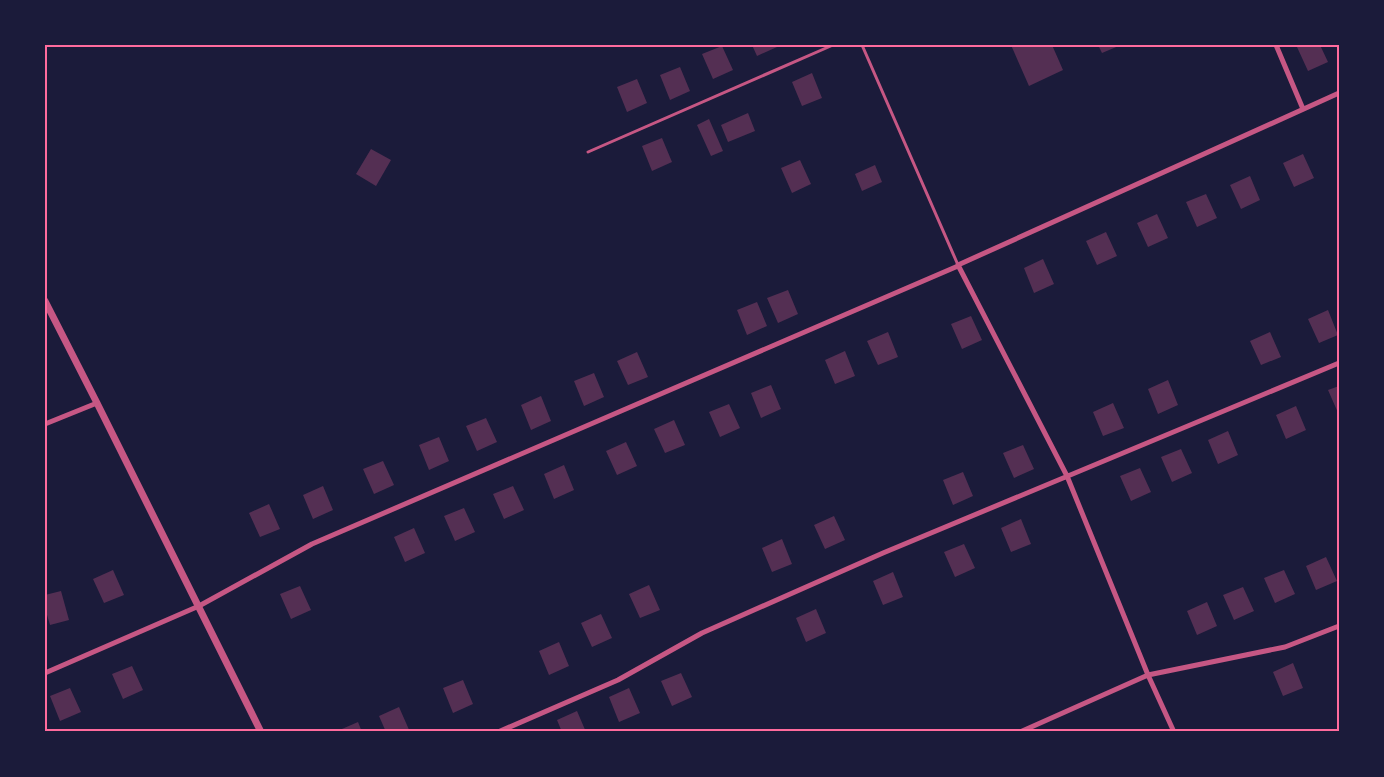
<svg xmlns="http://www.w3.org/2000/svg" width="1384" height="777" viewBox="0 0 1384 777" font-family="'IBM Plex Sans',sans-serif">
<rect width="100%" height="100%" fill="#1b1b3a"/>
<path fill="#542f53" d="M752,45H776L777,47L757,56Z
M1011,45H1052L1063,70L1029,86Z
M1098,45H1121L1102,53Z
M1301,45H1320L1328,62L1308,71L1297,47Z
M722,46L733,70L713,79L702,54Z
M680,67L690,91L670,100L660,75Z
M812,73L822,98L802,106L792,82Z
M637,79L647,103L627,112L617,87Z
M748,113L755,131L728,142L721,125Z
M709,119L723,151L711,156L697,125Z
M662,138L672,162L652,171L642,146Z
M371,149L391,160L376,186L356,174Z
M1303,154L1314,178L1294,187L1283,163Z
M800,160L811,184L792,193L781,168Z
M875,165L882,182L862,191L855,174Z
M1250,176L1260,200L1241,209L1230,185Z
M1206,194L1217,218L1197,227L1186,202Z
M1157,214L1168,238L1148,247L1137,223Z
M1106,232L1117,256L1097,265L1086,241Z
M1043,259L1054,284L1034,293L1024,268Z
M788,290L798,314L778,323L767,298Z
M757,302L767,326L747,335L737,310Z
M1328,310L1338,335L1319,343L1308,319Z
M971,316L982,340L962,349L951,324Z
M888,332L898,357L878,365L867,341Z
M1270,332L1281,357L1261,365L1250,341Z
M845,351L855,376L835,384L825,360Z
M637,352L648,377L628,385L617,361Z
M594,373L604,397L584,406L574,381Z
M1168,380L1178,405L1158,414L1148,389Z
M771,385L781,409L761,418L751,393Z
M1339,386V415L1328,390Z
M541,396L551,421L531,430L521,405Z
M1113,403L1124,428L1103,436L1093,412Z
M729,404L740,428L720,437L709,412Z
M1296,406L1306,430L1286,439L1276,415Z
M486,418L497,442L477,451L466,426Z
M674,420L685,445L665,453L654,429Z
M1228,431L1238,455L1218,464L1208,440Z
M439,437L449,461L429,470L419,445Z
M626,442L637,466L617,475L606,451Z
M1023,445L1034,469L1014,478L1003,453Z
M1181,449L1192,473L1172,482L1161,457Z
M383,461L394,485L374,494L363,469Z
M564,465L574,490L554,499L544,474Z
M1140,468L1151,492L1131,501L1120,476Z
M963,472L973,496L953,505L943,480Z
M323,486L333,510L313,519L303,495Z
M513,486L524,510L504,519L493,494Z
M269,504L280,529L260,537L249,513Z
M464,508L475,532L455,541L444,516Z
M834,516L845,540L825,549L814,525Z
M1021,519L1031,544L1011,552L1001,528Z
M414,528L425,553L405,562L394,537Z
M782,539L792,564L772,572L762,548Z
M964,544L975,568L955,577L944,552Z
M1326,557L1337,581L1316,590L1306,566Z
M113,570L124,595L104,603L93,579Z
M1284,570L1295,594L1275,603L1264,578Z
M893,572L903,597L883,605L873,581Z
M649,585L660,610L640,618L629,594Z
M300,586L311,610L291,619L280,594Z
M1243,587L1254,611L1234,620L1223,595Z
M61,591L69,620L50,625L45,608V595Z
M1207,602L1217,626L1197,635L1187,611Z
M816,609L826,633L806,642L796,618Z
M601,614L612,638L592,647L581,623Z
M559,642L569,666L549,675L539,651Z
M1293,663L1303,688L1283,696L1273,672Z
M132,666L143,690L123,699L112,674Z
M681,673L692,697L672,706L661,681Z
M463,680L473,704L453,713L443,688Z
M70,688L81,712L60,721L50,696Z
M629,688L640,713L619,722L609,697Z
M399,707L410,732H386L379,716Z
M577,711L586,732H562L557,720Z
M358,722L362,732H335Z"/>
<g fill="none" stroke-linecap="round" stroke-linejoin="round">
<path stroke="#c65784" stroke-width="3" d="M862,45L958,265
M588,152L833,45"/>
<path stroke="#c65784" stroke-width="5" d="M1276,45L1303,109
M958,265L1067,476L1148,675L1174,732
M45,424L97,403
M45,673L199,606L312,544L958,266V265L1339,93
M498,732L618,680L702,633L883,553L1339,363
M1020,732L1148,675L1285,647L1339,626"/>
<path stroke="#c65784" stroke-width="7" d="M45,301L97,403L261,732"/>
</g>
<rect width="1384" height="777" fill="none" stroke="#1b1b3a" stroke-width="93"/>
<rect x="46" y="46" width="1292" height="684" fill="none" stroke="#ff6b9d" stroke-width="2"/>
</svg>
